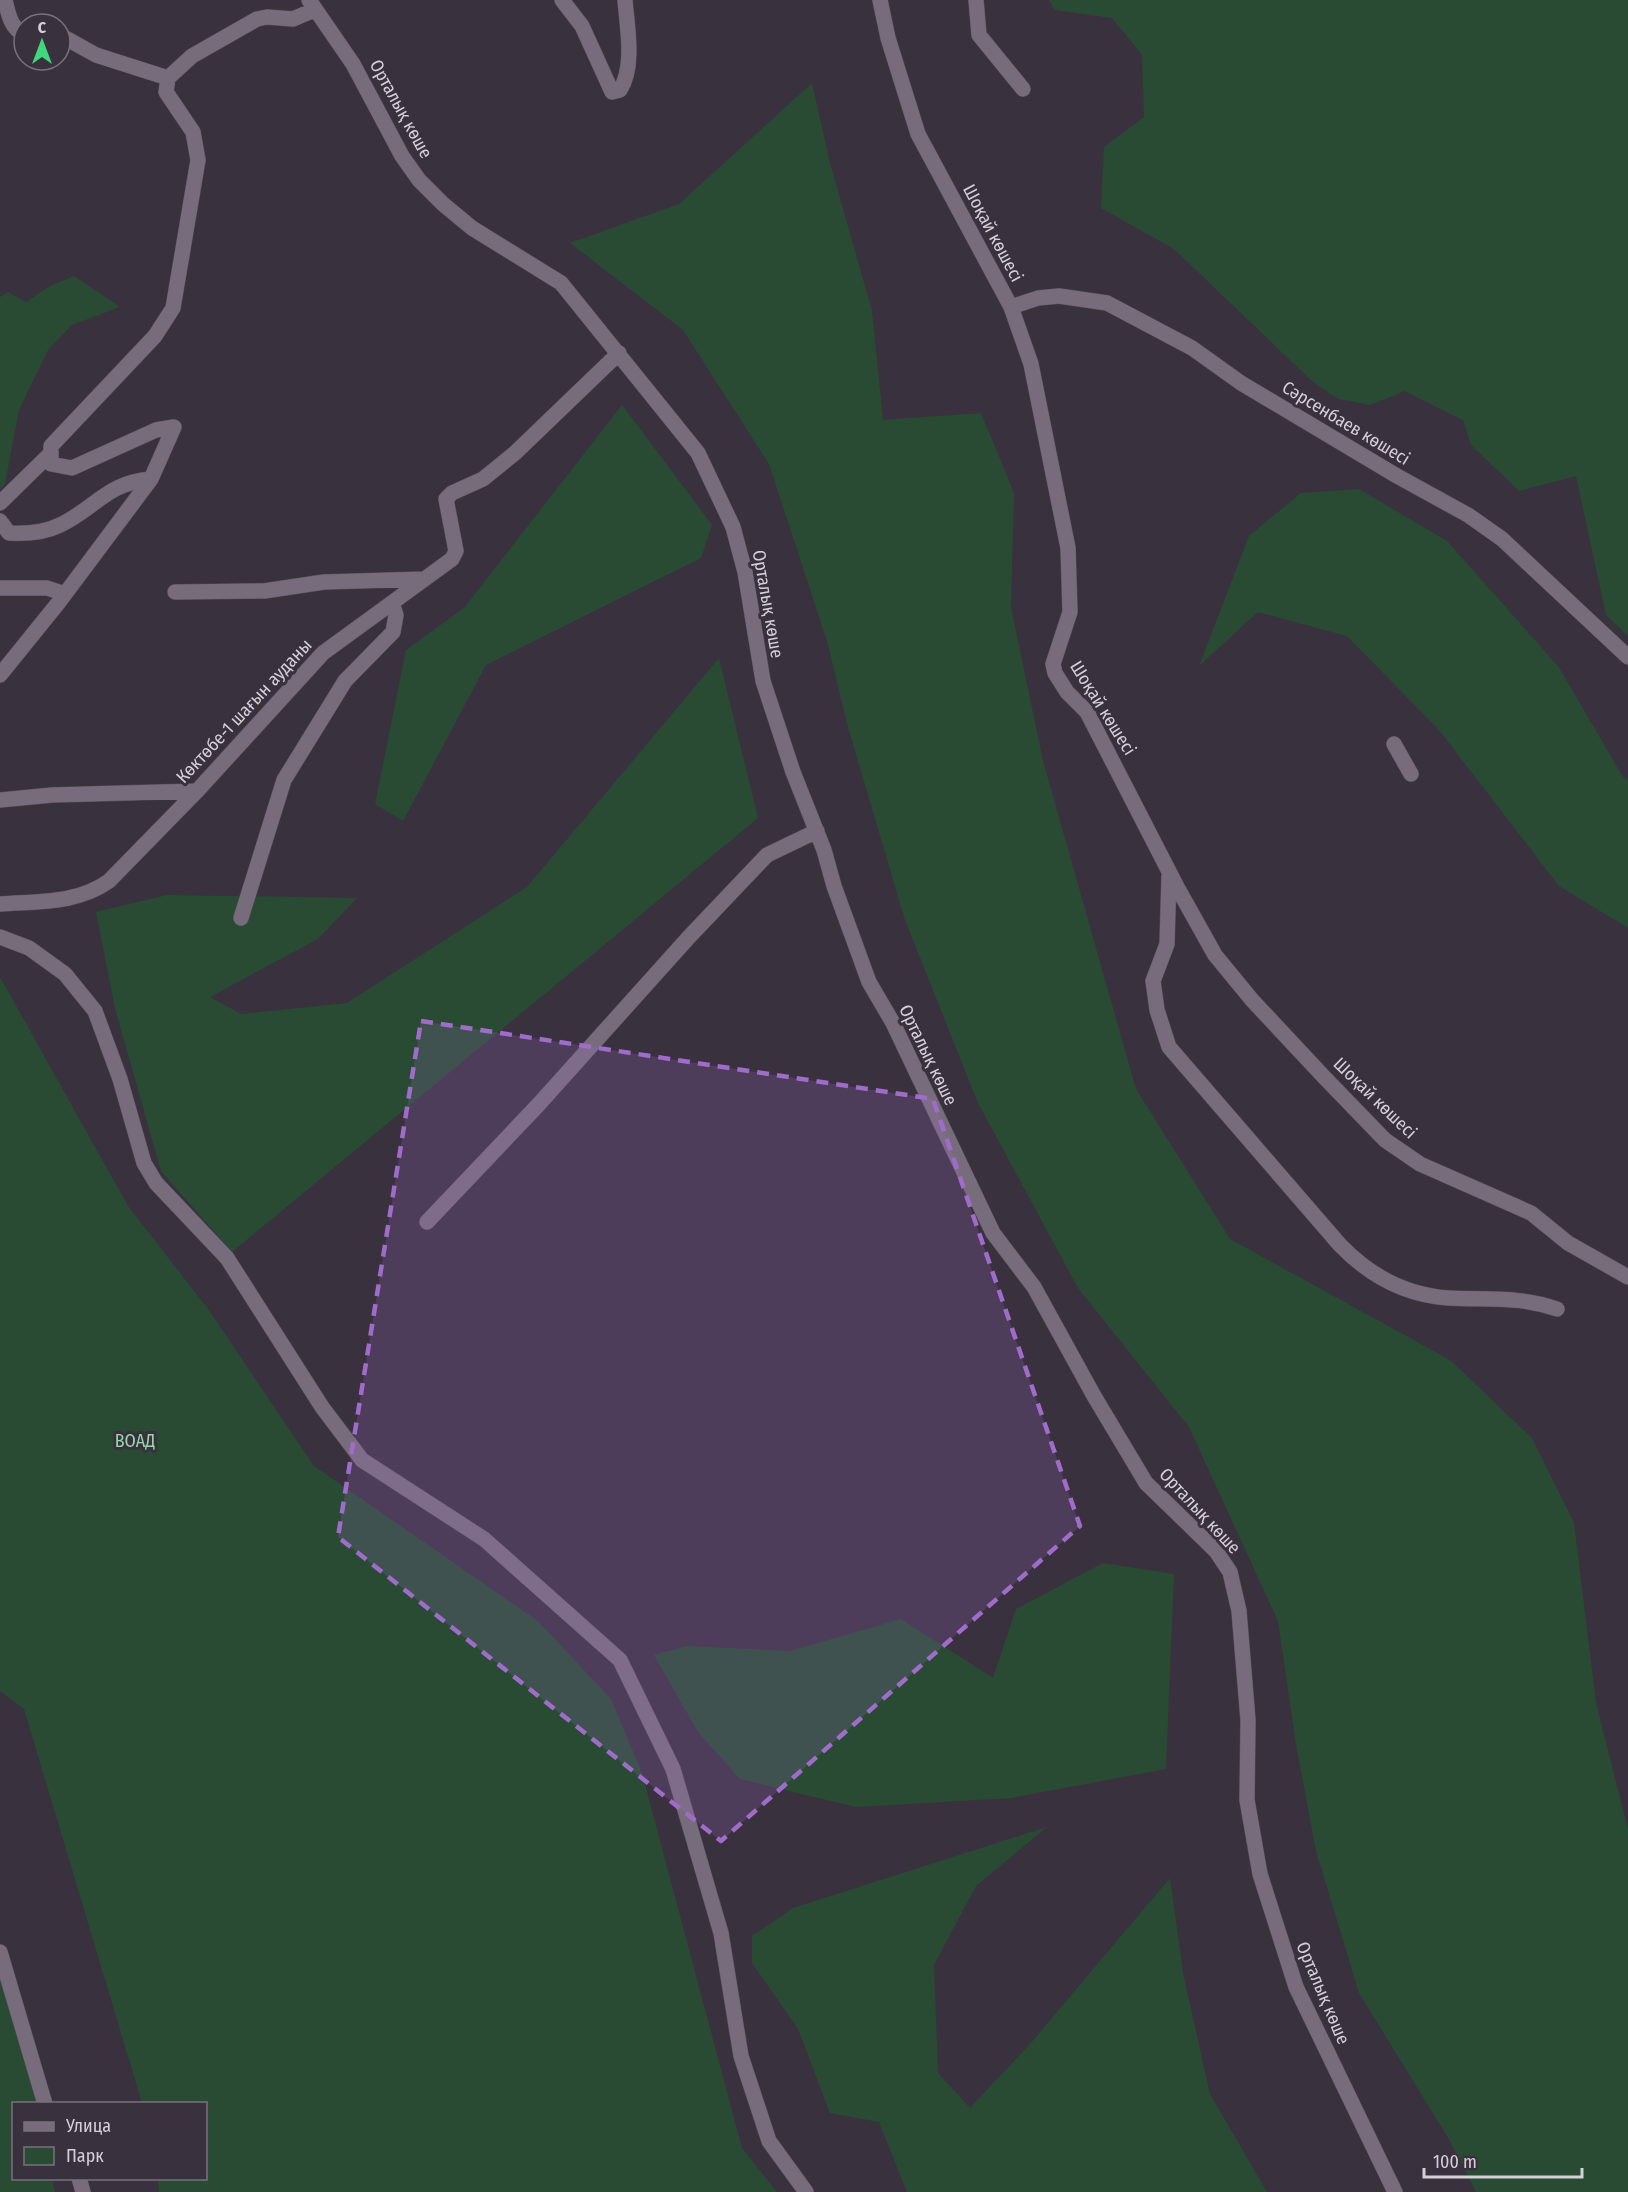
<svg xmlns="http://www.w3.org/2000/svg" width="1628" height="2192" viewBox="0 0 1628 2192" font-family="'Fira Sans Condensed',sans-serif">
<rect width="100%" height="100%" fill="#3a313f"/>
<path fill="#294b33" d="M1049,0H1628V636L1606,615L1576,476L1519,491L1471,445L1463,420L1405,391L1370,405L1339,399L1314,383L1174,249L1101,208L1104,147L1144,117L1142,55L1112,18L1055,10Z
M812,83L830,163L872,311L883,420L981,413L1014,493L1011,607L1043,761L1136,1089L1230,1239L1450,1360L1532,1438L1574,1523L1596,1703L1628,1829V2192H1476L1450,2141L1359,1993L1316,1851L1296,1744L1278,1621L1189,1427L1078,1288L978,1103L905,920L848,727L827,641L769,464L683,330L570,243L679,204Z
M74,276L120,307L72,325L48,350L19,410L5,484L0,489V297L8,292L26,302L50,286Z
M622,405L712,525L701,558L486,665L403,821L375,804L406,650L464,608Z
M1359,489L1447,541L1558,666L1623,777L1628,780V928L1559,886L1439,730L1347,636L1258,612L1199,666L1249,536L1301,493Z
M719,658L758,818L232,1252L161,1171L115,1008L96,912L167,895L357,898L318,939L210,997L241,1014L347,1003L527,887Z
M0,977L128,1206L208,1309L314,1466L538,1621L611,1699L642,1773L742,2148L777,2192H159L158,2179L206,2178V2104L142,2103L24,1709L0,1691Z
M1103,1563L1174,1574L1166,1769L1011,1798L855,1807L740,1779L698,1732L654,1655L687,1646L790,1651L901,1619L993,1678L1016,1609Z
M1047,1827L976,1886L934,1965L938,2073L970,2108L1030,2044L1170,1878L1183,1973L1210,2094L1267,2192H907L879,2122L830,2113L798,2029L752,1963V1936L793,1908Z
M0,1979L23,2044L40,2103L14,2104V2178L52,2179L55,2192H0Z"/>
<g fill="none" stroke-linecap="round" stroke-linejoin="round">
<defs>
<path id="minor" d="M5,0C8,13 11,29 24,34
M309,0L353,64L402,156L419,180L443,204L472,228L561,283L698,453L733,527L745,572L763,681L793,772L824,850L834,886L869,982L893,1023L993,1233L1034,1287L1094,1396L1146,1483L1216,1551L1230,1572L1239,1611L1248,1720L1247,1800L1260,1874L1296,1987L1395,2192
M562,0L582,26L612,92L620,90C635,67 627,26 625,0
M880,0L888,38L918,134L1011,307L1031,364L1068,548L1070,612L1053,664L1055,673L1067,692L1087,712L1177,887L1215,955L1252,1000L1324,1077L1385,1140L1420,1164L1531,1213L1568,1243L1628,1277
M976,0L979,35L1023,89
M60,35L96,55L168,78
M1011,307L1038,298L1059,296L1107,303L1192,348L1241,383L1397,476L1468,515L1502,539L1628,657
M0,503L51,453
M0,521L9,533C27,534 44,533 60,525C96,508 106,483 151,479
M0,588H47L65,594
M175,592L264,591L324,582L424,579
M0,675L59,602L151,479L174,427L156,430L72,468L51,464V446L155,336L173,308L198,160L193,132L166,92L168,78L192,56L257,19L267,17L293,19L314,10
M1394,744L1411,774
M0,800L52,795L197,791
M1169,876L1167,944L1153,981L1157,1010L1169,1047L1340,1245C1369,1275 1405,1295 1448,1298C1488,1300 1519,1296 1557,1309
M0,904C38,901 77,904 109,881L197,791L323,653L452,559L456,551L446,499L452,493L483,479L515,453L619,353
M241,918L284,780L345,681L393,632L396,615L392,603
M0,937L29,948L65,974L95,1011L120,1079L144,1163L156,1183L227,1258L322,1407L362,1460L484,1539L620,1660L673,1769L721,1933L741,2056L769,2141L806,2192
M427,1222L539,1104L689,937L767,855L817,831
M0,1952L45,2104
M79,2178L83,2192"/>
</defs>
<use href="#minor" stroke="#574f5b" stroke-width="16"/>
<use href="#minor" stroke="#776c7c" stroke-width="15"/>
</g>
<path fill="#9f6dc9" fill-opacity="0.2" stroke="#9f6dc9" stroke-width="4.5" stroke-dasharray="12 8" stroke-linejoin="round" d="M421,1021L933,1099L1080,1526L721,1841L338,1537Z"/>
<g text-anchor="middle" stroke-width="6" stroke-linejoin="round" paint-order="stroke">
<g font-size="18" fill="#d5cfd8" stroke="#3a313f">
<text transform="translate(401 109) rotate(61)" y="6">Орталық көше</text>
<text transform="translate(993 233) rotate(62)" y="6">Шоқай көшесі</text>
<text transform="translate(1346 423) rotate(31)" y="6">Сәрсенбаев көшесі</text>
<text transform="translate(768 604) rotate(80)" y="6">Орталық көше</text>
<text transform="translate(1103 708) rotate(58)" y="6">Шоқай көшесі</text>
<text transform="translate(244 711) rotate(-47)" y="6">Көктөбе-1 шағын ауданы</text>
<text transform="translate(928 1055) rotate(64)" y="6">Орталық көше</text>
<text transform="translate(1375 1098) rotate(44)" y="6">Шоқай көшесі</text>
<text transform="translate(1200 1511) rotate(47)" y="6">Орталық көше</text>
<text transform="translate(1323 1993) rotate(67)" y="6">Орталық көше</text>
</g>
<g font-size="18" fill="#93daa7" stroke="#3a313f">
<text x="135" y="1447">ВОАД</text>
</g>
</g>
<rect x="12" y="2102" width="195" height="78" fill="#3a313f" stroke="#78707c" stroke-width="1.5"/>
<rect x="24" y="2122" width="30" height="9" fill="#776c7c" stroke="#78707c" stroke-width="1.5"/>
<text x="66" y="2132" font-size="18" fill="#d5cfd8">Улица</text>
<rect x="24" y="2147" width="30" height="18" fill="#294b33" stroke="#78707c" stroke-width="1.5"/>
<text x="66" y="2162" font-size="18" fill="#d5cfd8">Парк</text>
<g transform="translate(42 42)"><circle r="28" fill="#3a313f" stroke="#78707c" stroke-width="1.5"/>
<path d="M0-4.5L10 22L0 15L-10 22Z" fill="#41d77c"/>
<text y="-9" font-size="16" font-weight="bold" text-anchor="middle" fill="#d5cfd8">С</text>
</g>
<path d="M1424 2168v9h158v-9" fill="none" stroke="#d5cfd8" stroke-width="3"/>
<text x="1433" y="2168" font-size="18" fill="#d5cfd8" stroke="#3a313f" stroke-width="4.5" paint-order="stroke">100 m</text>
</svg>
